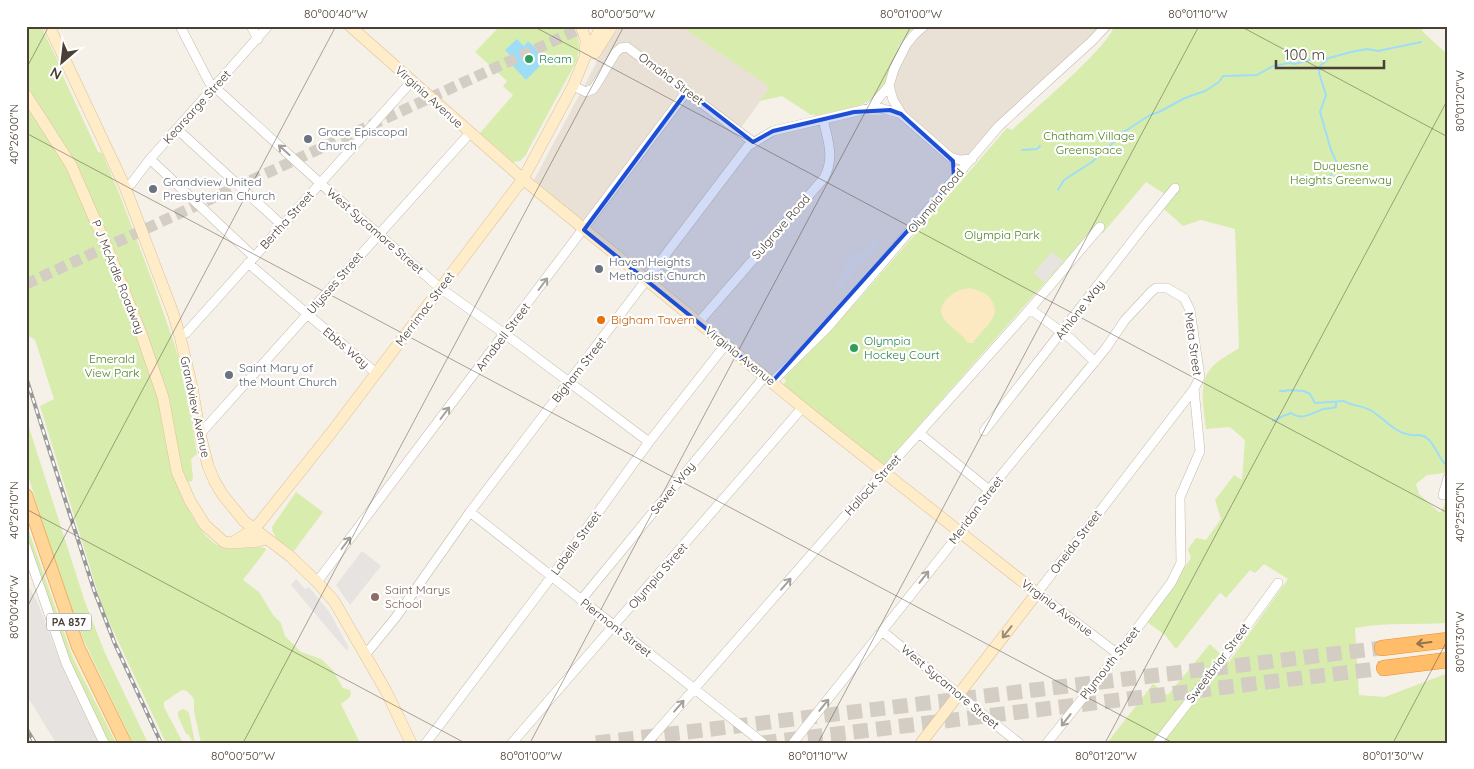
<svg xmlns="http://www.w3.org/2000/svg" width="1474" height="769" viewBox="0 0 1474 769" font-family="Quicksand,sans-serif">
<rect width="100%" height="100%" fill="#f5f0e8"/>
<path fill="#eae1d6" d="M621,26H690L773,84L737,133L755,145L769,136L849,115H884L895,119L903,110L893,91L896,73L905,53L921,33L929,26H1102L1049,77L827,321L771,376L534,180L609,39Z"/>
<path fill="#d8edad" d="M26,26H41L63,72L62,74L98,152L102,153L119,193L152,280L174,343L182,369L197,454L191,459L193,478L192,481L187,482L180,464L171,469C180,493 199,542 225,548C238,551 252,545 265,548L266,550L243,580L259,592L273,615L281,623L285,636L301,652L321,659L332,669L343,688L350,690L351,693L350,697L341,704L360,743H201L194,711V699L187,691L182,690L164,702V707L183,743H166L103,609L40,406L54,399L35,340L26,334Z
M500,26L569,27C582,33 579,49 577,60L525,156L520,161L513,162L480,133L513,95L503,86L507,81L475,52Z
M680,26H914L898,47L900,49C895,61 891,74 885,85C872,109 839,110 815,116L814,114L811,115L782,96L760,101L770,87Z
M1114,26H1421L1423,32L1448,55V464L1445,473L1427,475L1416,484L1419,494L1440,513L1448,498V623C1417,625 1386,622 1355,628L1359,695L1385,697L1448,673V743H1107L1153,684L1168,695L1210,644L1229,662L1288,579L1264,564L1255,573L1250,570L1226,598L1221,593L1219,594L1176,649L1165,635L1147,622L1191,558L1188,549L1196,538L1206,540L1221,519L1215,500L1234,475L1242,480L1245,440L1230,427L1206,429C1204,410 1197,381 1213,366C1220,359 1230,354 1239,348L1235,229L1201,220L1183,226L1163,208L1171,198L1146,182L1103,233L1095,226L884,465L783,385L786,381L784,378L859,299L1007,128L1012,130C1031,112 1110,46 1114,26Z
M26,418L85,602L105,653L148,743H133L84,641L57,569L26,469Z
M296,492L323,512L294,551C285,545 272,538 272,527Z
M26,523L73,658L116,743H110L103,732L69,659L34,561L26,533Z
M182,709L186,710L189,713L195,743H193L188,734H186L178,716V712Z"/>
<path fill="#fce9c1" d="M970,288C980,291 989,294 993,303C1001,318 981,330 973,343H968C960,329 929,318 946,300C953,292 960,289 970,288Z"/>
<path fill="#e6e3e0" d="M874,239L880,244L840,289L834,285L847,270L842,266L857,249L862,253Z
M1052,252L1063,261L1044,282L1034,273Z
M362,551L381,566L350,605L336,585Z
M296,579L305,589L309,587L330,613L349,648L346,650L291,585Z
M26,582L37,601L61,664L99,743H56L26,694Z"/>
<path fill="#9fddf7" d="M517,39L524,46L528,41L547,59L526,80L509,62L513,58L505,50Z"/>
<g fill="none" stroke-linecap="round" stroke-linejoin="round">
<path stroke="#9fddf7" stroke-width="2" d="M1022,150L1037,149L1040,146
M1321,182C1331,180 1333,171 1337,163L1331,150L1320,112L1326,95L1319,73L1320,66L1329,58L1351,52L1367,49L1378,51L1421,42
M1058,190L1064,180L1092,162L1116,140L1119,134L1127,130L1150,115L1159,112L1185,98L1205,91L1219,82L1223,76L1257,75L1273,66L1289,63L1295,64L1313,59L1329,58
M1287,390L1304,391L1310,394L1315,403L1344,401C1351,406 1361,405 1370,410C1383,417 1393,432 1410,435C1416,436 1422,433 1428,439C1436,446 1438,457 1446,465
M1280,391H1286
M1286,415L1291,413C1302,421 1312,413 1323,409C1327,408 1331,409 1336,407V403
M1273,421L1285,415"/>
<path stroke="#d3cdc4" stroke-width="11" stroke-dasharray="11 5.5" stroke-linecap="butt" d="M26,284L586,26"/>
<path stroke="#d3cdc4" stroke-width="15" stroke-dasharray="15 8" stroke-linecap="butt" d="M596,743L1382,648
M762,743L1384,668"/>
<defs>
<path id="street" d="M180,26L209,82L320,183L440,288L505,334L649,442
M251,26L258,39
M573,86L586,92L593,89L596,85L616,52L621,48L627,47L753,142
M889,86L893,100L901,113
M870,108L889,86L894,69L906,45L914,35L924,26
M177,129L283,226
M150,159L254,257
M125,187L131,184L150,159L268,26
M248,263L376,373
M1030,309L1071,339L1095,362
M699,322L824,178C835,157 828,141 823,119
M180,336L186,333L412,81
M772,382L828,327L999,126L1049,80L1092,41L1106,26
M984,431L1144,226L1175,188
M919,433L989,490
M200,434L470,133
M1443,495L1448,478
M470,512L763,743
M26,547L66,663L104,743
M317,582L687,91
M581,600L765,376
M882,631C928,668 972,707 1019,743
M1118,654L1037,593L1194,389
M365,655L396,617L470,512L748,146L773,131L854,112L870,108H880L901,114L950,157L960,160L972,159
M426,743L552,576L649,442L726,344
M512,743L802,408
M647,743L852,508L1030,309L1100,227
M793,743L960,533L989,490L1106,348L1125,320L1151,292L1156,288H1167L1184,298L1190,310L1200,377L1194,389L1200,451L1180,497L1181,563L1171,583L1118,654L1047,743
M1157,743L1230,649L1278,583"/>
<path id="secondary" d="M49,26L125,187L173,313L180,336L192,387L200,434L208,466L214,480L222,494L244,521L291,557L317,582L334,601L386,691L411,743
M350,26L523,179L813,416L1037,593L921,743
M581,26L586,40L585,54
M595,53L612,26
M26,95L71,165L108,250L142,336L163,397L177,472L190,501L205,525L224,542L232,543L254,529L261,521L331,433L523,179L573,86L585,57L602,26
M234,543L259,541L266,539"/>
<path id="primary" d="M26,495L78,647L125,743"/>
<path id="highway" d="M1382,648L1448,640
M1384,668L1448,660"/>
</defs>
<use href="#street" stroke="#c5baac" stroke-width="10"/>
<use href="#secondary" stroke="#ddc296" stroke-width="12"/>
<use href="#primary" stroke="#efb25d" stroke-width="14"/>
<use href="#highway" stroke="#ec8f2c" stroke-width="16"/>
<use href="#street" stroke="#fff" stroke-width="9"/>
<use href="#secondary" stroke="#ffecc8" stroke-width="11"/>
<use href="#primary" stroke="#ffd697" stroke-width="12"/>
<use href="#highway" stroke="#ffbc69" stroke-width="15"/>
<defs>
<path id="rail" d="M26,377L94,590L115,644L161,743
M26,728L35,743"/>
</defs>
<use href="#rail" stroke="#989898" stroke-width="4"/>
<use href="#rail" stroke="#fff" stroke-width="2" stroke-dasharray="5.5" stroke-linecap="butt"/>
</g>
<defs><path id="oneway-shaft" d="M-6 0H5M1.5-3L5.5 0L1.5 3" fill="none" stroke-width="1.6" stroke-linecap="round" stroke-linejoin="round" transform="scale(1.25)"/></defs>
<g stroke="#a4a09a">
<use href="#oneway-shaft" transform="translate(284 150) rotate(-138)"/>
<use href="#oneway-shaft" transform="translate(543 284) rotate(-53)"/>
<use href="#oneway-shaft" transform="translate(445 413) rotate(-53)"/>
<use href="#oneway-shaft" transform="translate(346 543) rotate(-53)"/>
<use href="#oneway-shaft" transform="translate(924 577) rotate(-52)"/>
<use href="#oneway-shaft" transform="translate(786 584) rotate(-49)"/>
<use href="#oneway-shaft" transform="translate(824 705) rotate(-51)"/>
<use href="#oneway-shaft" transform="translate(679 706) rotate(-49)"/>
<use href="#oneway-shaft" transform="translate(1066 720) rotate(128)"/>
</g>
<use stroke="#9b8d78" href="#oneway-shaft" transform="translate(1007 632) rotate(128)"/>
<use stroke="#92724a" href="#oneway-shaft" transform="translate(1424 643) rotate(173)"/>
<path fill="#1d4ed8" fill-opacity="0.2" stroke="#1d4ed8" stroke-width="4" stroke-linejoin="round" d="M687,91L753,142L773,131L854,112L890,110L901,114L953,161L954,179L772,382L584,230Z"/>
<path fill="none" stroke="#4a4036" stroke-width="1" stroke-opacity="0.45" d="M533,26L1448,513M1240,26L1448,137M26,69L49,26M26,133L1173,743M26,509L465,743M26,609L336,26M243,743L624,26M530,743L911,26M818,743L1199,26M1105,743L1448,99M1393,743L1448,639"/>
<g fill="#2e9e5b" stroke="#fff" stroke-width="2">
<circle cx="529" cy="59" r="5"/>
<circle cx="854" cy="348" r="5"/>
</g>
<g fill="#6b7280" stroke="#fff" stroke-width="2">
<circle cx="308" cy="139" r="5"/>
<circle cx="153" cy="189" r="5"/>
<circle cx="599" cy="269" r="5"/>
<circle cx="229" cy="375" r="5"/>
</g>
<circle fill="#e8710a" stroke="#fff" stroke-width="2" cx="601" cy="320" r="5"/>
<circle fill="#8d6e63" stroke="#fff" stroke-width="2" cx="375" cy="597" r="5"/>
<g text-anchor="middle" stroke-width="4.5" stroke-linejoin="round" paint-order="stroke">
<rect fill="#fff" stroke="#807972" stroke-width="1" x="46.5" y="613.5" width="45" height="17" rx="4"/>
<g font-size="11" font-weight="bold" fill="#4a4036">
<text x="69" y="626">PA 837</text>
</g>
<g font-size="12" fill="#27864d" stroke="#fff" text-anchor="start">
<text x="539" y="63">Ream</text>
<text x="864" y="345">Olympia<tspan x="864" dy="14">Hockey Court</tspan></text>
</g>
<g font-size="12" fill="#4a4036" stroke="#fff">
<text transform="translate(671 79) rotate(37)" y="4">Omaha Street</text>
<text transform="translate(429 97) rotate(42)" y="4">Virginia Avenue</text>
<text transform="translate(197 107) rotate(-48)" y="4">Kearsarge Street</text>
<text transform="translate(936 201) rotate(-50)" y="4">Olympia Road</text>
<text transform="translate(287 220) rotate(-48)" y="4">Bertha Street</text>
<text transform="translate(781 227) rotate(-49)" y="4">Sulgrave Road</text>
<text transform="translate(375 231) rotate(41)" y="4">West Sycamore Street</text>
<text transform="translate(118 277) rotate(68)" y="4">P J McArdle Roadway</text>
<text transform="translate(335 283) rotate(-49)" y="4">Ulysses Street</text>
<text transform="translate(425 309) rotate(-53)" y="4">Merrimac Street</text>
<text transform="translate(1080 310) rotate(-52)" y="4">Athlone Way</text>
<text transform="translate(503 337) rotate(-53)" y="4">Amabell Street</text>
<text transform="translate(1193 344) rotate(82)" y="4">Meta Street</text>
<text transform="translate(346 348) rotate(40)" y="4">Ebbs Way</text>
<text transform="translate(740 356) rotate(39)" y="4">Virginia Avenue</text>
<text transform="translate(579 370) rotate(-52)" y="4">Bigham Street</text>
<text transform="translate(195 407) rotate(78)" y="4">Grandview Avenue</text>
<text transform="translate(873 485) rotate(-48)" y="4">Hallock Street</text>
<text transform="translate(673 488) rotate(-51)" y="4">Sewer Way</text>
<text transform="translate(976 510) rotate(-53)" y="4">Meridan Street</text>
<text transform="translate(1076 542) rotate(-53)" y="4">Oneida Street</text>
<text transform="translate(576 543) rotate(-54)" y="4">Labelle Street</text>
<text transform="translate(658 576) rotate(-49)" y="4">Olympia Street</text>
<text transform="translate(1057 608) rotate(37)" y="4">Virginia Avenue</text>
<text transform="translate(616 628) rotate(38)" y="4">Piermont Street</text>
<text transform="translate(1110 663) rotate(-52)" y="4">Plymouth Street</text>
<text transform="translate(1218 663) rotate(-53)" y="4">Sweetbriar Street</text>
<text transform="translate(950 687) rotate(40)" y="4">West Sycamore Street</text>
</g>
<g font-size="12" fill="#5b616d" stroke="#fff" text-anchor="start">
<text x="318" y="136">Grace Episcopal<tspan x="318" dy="14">Church</tspan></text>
<text x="163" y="186">Grandview United<tspan x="163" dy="14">Presbyterian Church</tspan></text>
<text x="609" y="266">Haven Heights<tspan x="609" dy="14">Methodist Church</tspan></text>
<text x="239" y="372">Saint Mary of<tspan x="239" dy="14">the Mount Church</tspan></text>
</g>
<g font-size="12" fill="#518223" stroke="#fff">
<text x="1089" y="140">Chatham Village<tspan x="1089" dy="14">Greenspace</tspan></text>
<text x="1341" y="170">Duquesne<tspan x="1341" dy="14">Heights Greenway</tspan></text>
<text x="1002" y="239">Olympia Park</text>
<text x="112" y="363">Emerald<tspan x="112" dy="14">View Park</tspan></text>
</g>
<g font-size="12" fill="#c56008" stroke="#fff" text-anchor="start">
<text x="611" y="324">Bigham Tavern</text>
</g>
<g font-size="12" fill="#785e54" stroke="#fff" text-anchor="start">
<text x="385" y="594">Saint Marys<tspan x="385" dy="14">School</tspan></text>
</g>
</g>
<rect width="1474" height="769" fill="none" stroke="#ffffff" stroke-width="55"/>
<g transform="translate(62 62) rotate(208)" stroke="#ffffff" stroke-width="4" paint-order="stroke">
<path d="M0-4L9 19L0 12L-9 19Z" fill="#4a4036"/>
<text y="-8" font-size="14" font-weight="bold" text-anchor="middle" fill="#4a4036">N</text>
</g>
<path d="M1276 60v8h108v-8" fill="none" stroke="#4a4036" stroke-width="2.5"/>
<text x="1284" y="60" font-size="15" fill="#4a4036" stroke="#ffffff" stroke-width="4" paint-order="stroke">100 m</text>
<rect x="28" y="28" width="1418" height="714" fill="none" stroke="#4a4036" stroke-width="2"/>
<g font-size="12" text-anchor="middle" fill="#4a4036">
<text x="336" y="18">80°00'40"W</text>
<text x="623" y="18">80°00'50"W</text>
<text x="911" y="18">80°01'00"W</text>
<text x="1198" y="18">80°01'10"W</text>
<text transform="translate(1460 101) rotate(-90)" y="4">80°01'20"W</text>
<text transform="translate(14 134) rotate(-90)" y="4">40°26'00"N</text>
<text transform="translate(14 510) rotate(-90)" y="4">40°26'10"N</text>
<text transform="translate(1460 512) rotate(-90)" y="4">40°25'50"N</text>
<text transform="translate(14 607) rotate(-90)" y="4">80°00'40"W</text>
<text transform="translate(1460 642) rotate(-90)" y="4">80°01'30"W</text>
<text x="243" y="760">80°00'50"W</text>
<text x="531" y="760">80°01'00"W</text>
<text x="818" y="760">80°01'10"W</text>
<text x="1106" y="760">80°01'20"W</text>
<text x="1393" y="760">80°01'30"W</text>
</g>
</svg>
